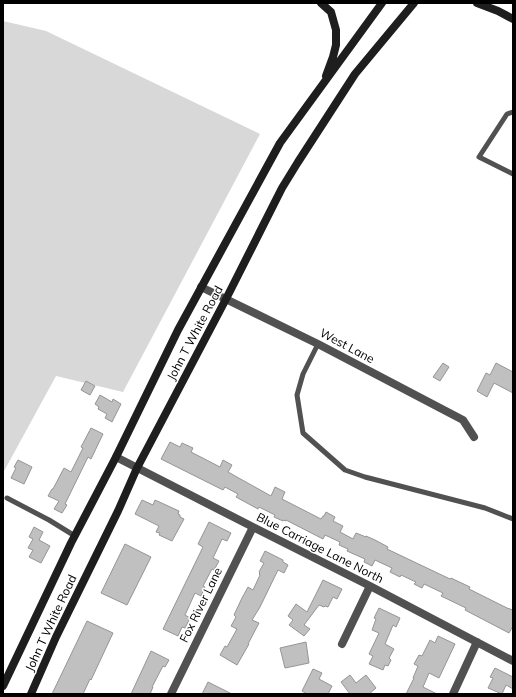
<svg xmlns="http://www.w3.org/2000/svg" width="516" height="697" viewBox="0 0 516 697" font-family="Mulish,sans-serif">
<rect width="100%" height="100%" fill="#fff"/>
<path fill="#d8d8d8" d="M3,21L46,31L260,134L123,392L56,376L3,473Z"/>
<path fill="#c0c0c0" stroke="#959595" d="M443,363L449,367L440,381L433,377Z
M496,363L513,372V393L494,383L487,397L477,391L486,373L490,375Z
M86,381L95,386L90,395L81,390Z
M100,395L112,402L113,399L121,404L112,422L105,418L107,414L98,409L99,407L95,404Z
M91,428L103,434L91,459L88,457L65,504L67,505L62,513L54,509L59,501L48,496L52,489H53L64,468L71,472L83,448L81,447Z
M170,442L180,447L182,443L193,448L191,452L220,467L223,460L232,465L228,472L271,496L275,487L285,492L282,499L321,519L323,516H324L326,512L335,517L333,521L343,526L340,532L353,539L356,533L366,537V536L375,540L388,547L387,549L450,579L451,578L470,587L469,589L507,608L513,610V626L509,633L465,610L466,608L441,596L443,593L424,584L422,588L414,584L416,582L401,575L400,577L390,572L392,568L375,560L372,566L364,562L365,559L347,551L348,549L339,545L340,542L325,535L323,539L286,520V521L283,520V521L274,517L275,515L259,507L258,509L236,497L238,494L225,487L223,490L161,459Z
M18,460L32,467L24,484L11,478L16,468L14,467Z
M142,500L153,505L155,500L179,511L178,514L180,515V517L184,519L172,541L159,535L160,533L156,532L159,526L135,514Z
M209,522L231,533L227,541L222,539L213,558L219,561L214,570L212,569L203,586L205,587L201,596L195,593L185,615L190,618L185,628L182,627L178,636L163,629L203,547L198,544Z
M34,527L43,532L39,540L50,546L41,563L29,557L33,550L28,548L33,539L29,537Z
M125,544L151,557L127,605L101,593Z
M265,551L283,560V562L288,565L284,573L278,570L260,607L252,620L259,623L248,644H249L237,665L220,655L225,646L227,647L237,629L231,626L236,617L234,615L242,598L248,587L253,590L260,575L259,574L260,573L259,572L264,563L260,561Z
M323,580L342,589L337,599L333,597L328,607L325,606L324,607L319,605L304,625L310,629L304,636L289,625L293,620L288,616L296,604L307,612Z
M379,608L400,618L396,627L393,625L385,644L394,649L389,658L391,660L388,666L385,665L383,670L369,664L373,656L369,654L379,633L372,630L376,619L374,618Z
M87,621L113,633L91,680L90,679L83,694H52Z
M438,636L455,644L439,678L429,673L423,687L437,694H406L414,678H413L418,666L414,664L419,655L422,656L430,640L435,643Z
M306,642L309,663L285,668L280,648Z
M151,651L169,660L165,667L163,666L152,687H153L150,694H131Z
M495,668L513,677V689L506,685L502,694L488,688L493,678L490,677Z
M313,669L322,673L319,679L332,686L328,694H307L302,691Z
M350,675L356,683L366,675L376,688L369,694H350L341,682Z
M208,682L232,694H202Z"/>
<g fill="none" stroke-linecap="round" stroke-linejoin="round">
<path stroke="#515151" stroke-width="5" d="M513,112L507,114L479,157L513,174
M318,344L303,374L297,395L303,433L345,470L365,477L485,508L513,519
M7,498L49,520L75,536"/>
<path stroke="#515151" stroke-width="8" d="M201,287L318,344L463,420L474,437
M116,457L253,527L370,586L513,661
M342,644L370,586
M171,694L253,527
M453,694L477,642"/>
<path stroke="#1e1e1e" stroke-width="8" d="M321,3L331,12L336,30V45L333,57L326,76
M477,3L498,11L513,19
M3,686L71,543L116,457L178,330L280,143L382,3
M31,694L56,637L118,511L137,468L226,299L282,188L298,162L355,74L414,3"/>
</g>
<g text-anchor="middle" stroke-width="3" stroke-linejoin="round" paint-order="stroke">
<g font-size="12" fill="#000" stroke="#fff">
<text transform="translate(195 333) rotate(-62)" y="4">John T White Road</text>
<text transform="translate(347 346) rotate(28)" y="4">West Lane</text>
<text transform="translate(320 548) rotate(27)" y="4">Blue Carriage Lane North</text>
<text transform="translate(201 605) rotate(-64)" y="4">Fox River Lane</text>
<text transform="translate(51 623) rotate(-65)" y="4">John T White Road</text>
</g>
</g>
<rect width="516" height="697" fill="none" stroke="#000000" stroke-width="8"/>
</svg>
